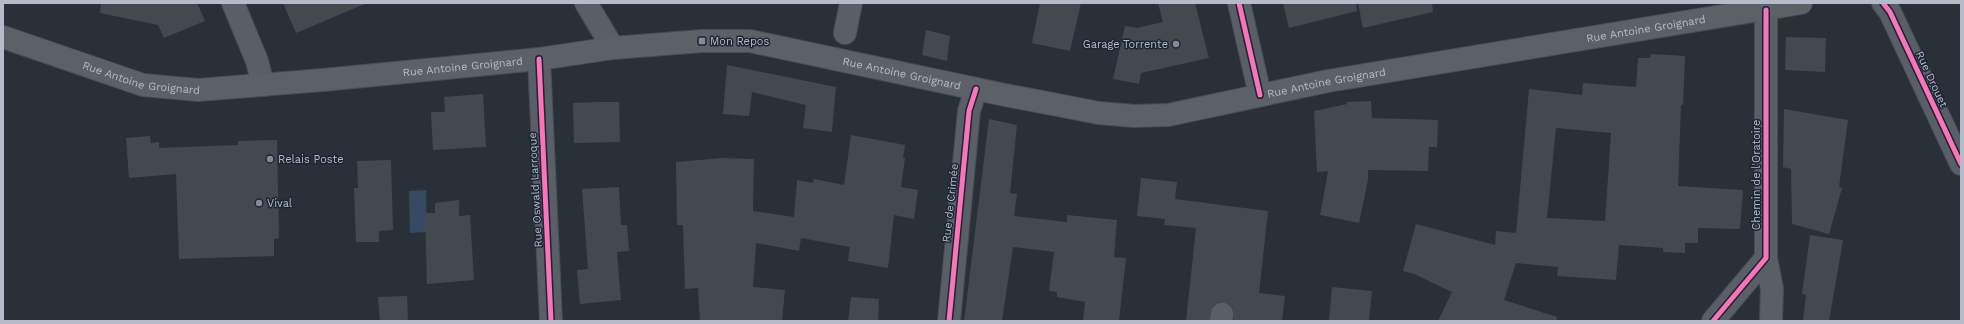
<svg xmlns="http://www.w3.org/2000/svg" width="1964" height="324" viewBox="0 0 1964 324" font-family="'Work Sans',sans-serif">
<rect width="100%" height="100%" fill="#2a3038"/>
<path fill="#384963" d="M426,190L427,232L410,233L409,191Z"/>
<path fill="#444950" fill-rule="evenodd" d="M101,3H197L205,21L164,38L158,25L100,13Z
M283,3H367L296,33Z
M1040,3H1081L1070,51L1032,43Z
M1158,3H1195L1209,58L1141,73L1139,84L1113,79L1125,26L1137,28L1163,22Z
M1283,3H1356L1357,11L1289,28Z
M1358,3H1432L1433,12L1363,28Z
M926,30L950,36L947,61L922,55Z
M1786,37L1826,38L1825,72L1785,70Z
M1651,54L1685,56L1683,105H1681L1678,186L1743,190L1740,229L1698,228V243H1685V253L1663,252V248L1619,245L1616,280L1557,276L1558,267L1516,263L1504,300L1557,317L1556,321H1438L1452,292L1414,274L1403,271L1416,224L1495,245L1496,231L1516,233L1529,89L1582,95L1583,83L1636,87L1638,58H1650ZM1556,128L1611,133L1605,221L1547,218Z
M727,65L836,87L832,132L803,128L806,105L752,92L749,116L723,114Z
M483,94L486,147L433,150L431,112H445L444,97Z
M1371,101L1372,118L1438,120L1437,147H1429L1428,171L1368,170V180L1359,223L1320,215L1328,171L1317,172L1314,111L1347,104V102Z
M600,102H619L620,142L574,143L573,103Z
M1784,109L1848,120L1839,187L1842,188L1829,234L1792,224L1791,169L1783,167Z
M989,119L1017,125L1010,193L1017,194L1014,216L1067,222V215L1117,220L1114,257L1126,258L1119,321H1083L1085,302L1057,297V292L1049,291L1054,252L1013,247L1002,321H964Z
M851,135L905,145L903,158H905L901,187L918,190L914,219L894,215L888,268L848,261L850,247L801,238L799,251L756,243L753,287L785,290L782,321H700L698,288L685,289L683,225H677L676,162L722,158L754,159L753,211L794,217L797,180L813,183L814,179L844,185Z
M150,136L151,143L159,142V148L238,145V141L277,140L279,238L274,239V256L179,259L176,174L129,178L126,138Z
M391,160L393,230L379,231V242H356L354,188H358L357,161Z
M1141,178L1177,182L1175,199L1268,211L1259,293L1285,296L1282,321H1234L1233,309L1229,304L1223,302L1217,303L1212,307L1209,321H1186L1196,228L1164,225L1165,219L1137,216Z
M619,187L621,225H627L629,251L617,252L621,300L580,304L577,270L588,269L582,189Z
M459,200V216L470,215L474,280L427,284L425,213H435V203Z
M1810,235L1843,240L1829,321H1803L1806,295L1802,294Z
M1332,287L1372,291L1369,321H1329Z
M407,296L408,321H380L378,297Z
M851,297L879,299L878,321H848Z"/>
<g fill="none" stroke-linecap="round" stroke-linejoin="round">
<defs>
<path id="minor" d="M233,3L257,61L263,85
M586,3L613,48
M1239,3L1260,95
M1883,3L1890,12L1961,164
M845,33L851,3
M539,59L551,321
M1766,258L1772,289L1771,321
M949,321L969,111L976,89
M1221,321L1222,314
M1713,321L1766,258V10"/>
<g id="major">
<path id="s1" d="M3,37L143,85L198,90L323,80L539,59L613,48L702,41H750L1000,94L1099,113L1134,116L1168,115L1328,81L1801,3"/>
</g>
</defs>
<use href="#minor" stroke="#484c53" stroke-width="24"/>
<use href="#major" stroke="#484c55" stroke-width="24"/>
<use href="#minor" stroke="#5a5e66" stroke-width="22"/>
<use href="#major" stroke="#5c6168" stroke-width="22"/>
<defs>
<path id="cycleway" d="M1239,3L1260,95
M1883,3L1890,12L1961,164
M539,59L551,321
M949,321L969,111L976,89
M1713,321L1766,258V10"/>
</defs>
<use href="#cycleway" stroke="#1d2633" stroke-width="8"/>
<use href="#cycleway" stroke="#fb73b8" stroke-width="5"/>
</g>
<g fill="#848b96" stroke="#1d2633" stroke-width="1.5">
<rect x="698" y="37" width="8" height="8" rx="2"/>
<circle cx="1176" cy="44" r="4"/>
<circle cx="270" cy="159" r="4"/>
<circle cx="259" cy="203" r="4"/>
</g>
<g text-anchor="middle" stroke-width="3" stroke-linejoin="round" paint-order="stroke">
<g font-size="11" fill="#b4bcc9" stroke="#1d2633">
<text dy="4" stroke="none"><textPath href="#s1" startOffset="1669">Rue Antoine Groignard</textPath></text>
<text dy="4" stroke="none"><textPath href="#s1" startOffset="469">Rue Antoine Groignard</textPath></text>
<text dy="4" stroke="none"><textPath href="#s1" startOffset="913">Rue Antoine Groignard</textPath></text>
<text dy="4" stroke="none"><textPath href="#s1" startOffset="145">Rue Antoine Groignard</textPath></text>
<text transform="translate(1932 79) rotate(65)" y="4">Rue Drouet</text>
<text dy="4" stroke="none"><textPath href="#s1" startOffset="1345">Rue Antoine Groignard</textPath></text>
<text transform="translate(1756 175) rotate(-90)" y="4">Chemin de l'Oratoire</text>
<text transform="translate(535 190) rotate(-93)" y="4">Rue Oswald Larroque</text>
<text transform="translate(950 203) rotate(-84)" y="4">Rue de Crimée</text>
</g>
<g font-size="11" fill="#b4bcc9" stroke="#1d2633" text-anchor="start">
<text x="710" y="45">Mon Repos</text>
<text x="1168" y="48" text-anchor="end">Garage Torrente</text>
<text x="278" y="163">Relais Poste</text>
<text x="267" y="207">Vival</text>
</g>
</g>
<rect width="1964" height="324" fill="none" stroke="#b4bcc9" stroke-width="8"/>
</svg>
